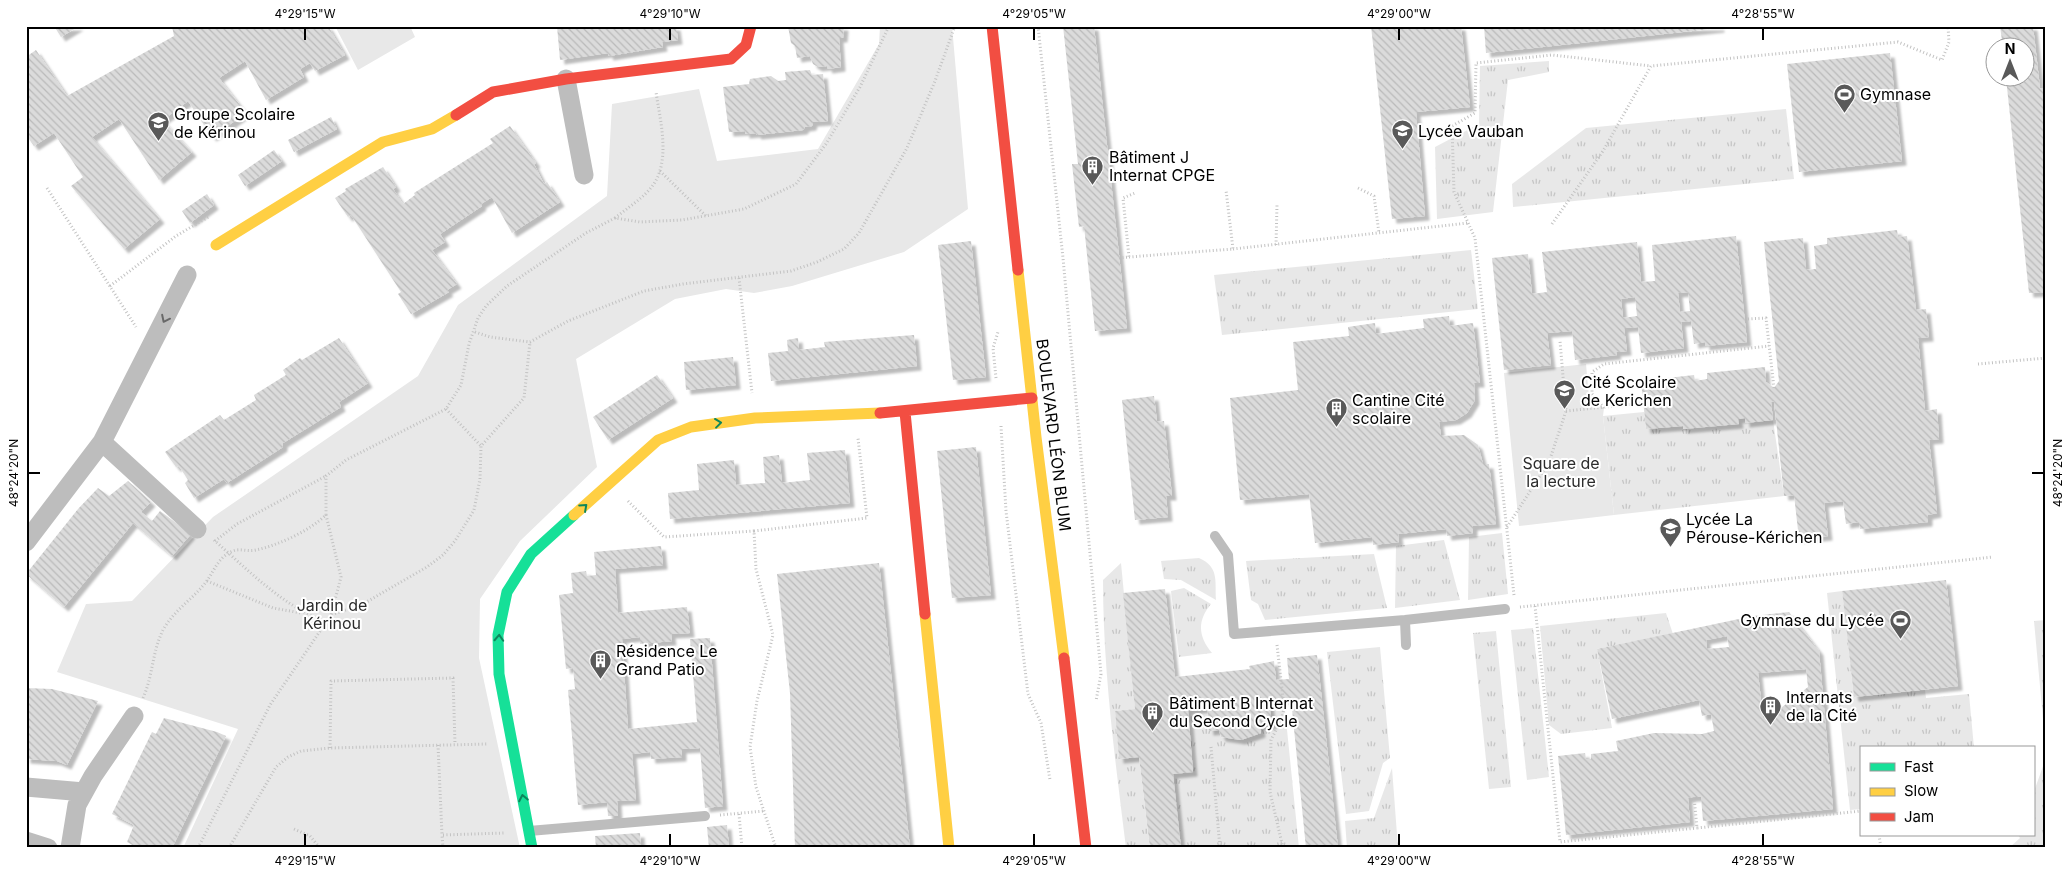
<svg xmlns="http://www.w3.org/2000/svg" width="2072" height="874" viewBox="0 0 2072 874" font-family="Inter,sans-serif">
<defs>
<pattern id="grass-tufts" width="24" height="20" patternUnits="userSpaceOnUse" patternTransform="scale(1.25)"><rect width="24" height="20" fill="#e8e8e8"/><path d="M3 7l-1-3M5 7V3M7 7l1-3M15 17l-1-3M17 17v-4M19 17l1-3" fill="none" stroke="#c5c5c5"/></pattern>
<pattern id="building-back-hatch" width="6" height="6" patternUnits="userSpaceOnUse" patternTransform="scale(1.25)"><rect width="6" height="6" fill="#dbdbdb"/><path d="M-1 5l2 2M0 0l6 6M5-1l2 2" fill="none" stroke="#bababa"/></pattern>
<filter id="shadow"><feDropShadow dx="4.5" dy="4.5" stdDeviation="1" flood-color="#0004"/></filter>
</defs>
<rect width="100%" height="100%" fill="#fff"/>
<path fill="url(#grass-tufts)" d="M1549,61V72L1508,80L1493,212L1437,219L1435,147L1479,124L1480,66Z
M1786,109L1794,179L1513,207L1512,184L1586,128Z
M1471,250L1478,309L1222,335L1214,275Z
M1644,412L1646,429L1683,426V429L1738,424V419L1745,418L1746,423L1773,420L1784,496L1614,515L1603,416Z
M1502,533L1508,594L1468,600L1469,537Z
M1444,540L1460,600L1395,608L1396,546Z
M1374,554L1387,608L1265,620L1258,604L1251,600L1246,561Z
M1199,558C1219,567 1215,580 1216,600L1181,580L1164,579L1161,561Z
M1121,563L1135,709L1115,711L1119,759L1139,757L1150,848H1126C1115,759 1103,670 1103,580Z
M1184,588L1211,604C1197,621 1198,636 1212,653L1179,657L1171,591Z
M1842,591L1854,697L1925,690L1926,698L1969,694L1974,748H1861V809L1850,810L1827,593Z
M1666,613L1673,634L1597,649L1612,728L1561,734L1549,725L1540,626Z
M2046,620V741H2045L2034,621Z
M1533,628L1549,777L1527,780L1511,630Z
M1496,631L1511,787L1489,789L1473,633Z
M1380,647L1390,758L1383,763L1369,811L1346,814L1327,652Z
M1284,700L1299,848H1181L1173,774L1193,771L1188,710L1207,708L1209,731L1219,730L1221,737L1241,740L1261,733L1260,726L1269,701Z
M2046,758V848H2009L2020,838L2018,835H2033V794Z
M1392,768L1398,848H1347L1345,821L1374,818Z"/>
<path fill="#e8e8e8" d="M335,26H410L415,37L358,70Z
M880,26H952L968,209L904,252L792,286L754,293L726,289L675,299L576,359L597,467L520,541L480,599L479,658L520,848H183L238,729L57,672L86,604L132,601L213,517L418,376L458,305L607,196L612,104L699,89L717,161L818,149L879,44Z
M1586,364L1589,398L1604,408L1603,416L1614,515L1519,526L1504,373Z"/>
<path fill="url(#building-back-hatch)" fill-rule="evenodd" filter="url(#shadow)" d="M54,26H79L61,37Z
M172,26H328L345,55L315,71L310,63L300,69L304,77L266,100L245,61L219,78L246,113L212,137L188,101L163,120L192,152L159,180L119,119L92,137L160,219L124,249L71,186L83,177L54,133L34,146L26,135V57L36,50L67,96L174,36Z
M557,26H676L678,40L662,42L663,47L609,56L608,53L560,60Z
M788,26H844L843,38H839L841,67L828,69L827,66L818,67L813,64L810,56L797,58L795,46L791,43Z
M1063,26H1094L1127,328L1095,331L1084,226L1079,227L1072,164H1078Z
M1371,26H1461L1470,107L1416,112L1425,216L1392,219Z
M1484,26H1720V28L1486,53Z
M2000,26H2033L2040,88H2046V292L2029,293L2006,78H2024V48H2003Z
M1890,53L1902,161L1799,172L1787,64Z
M810,70L812,75L823,74L828,121L813,122L812,126L805,127L803,130L757,135L756,133L745,134V131L729,132L723,87L749,84L750,79L771,76L778,81L786,80L785,72Z
M331,117L337,129L294,152L288,140Z
M510,126L536,163L534,164L544,184L547,182L560,202L512,233L492,197L481,204L482,206L440,234L445,242L432,250L457,284L447,290L449,292L411,314L398,294L401,292L351,215L348,217L335,198L346,191L345,189L383,167L396,187L393,189L403,204L415,195L414,193L493,143L490,139Z
M274,150L282,161L245,186L238,175Z
M207,194L214,205L190,223L182,211Z
M1897,230L1898,237L1907,236L1916,310L1926,309L1929,337L1918,338L1925,411L1937,409L1939,439L1929,440L1937,513L1928,515V522L1860,529L1859,522L1846,524L1843,501L1824,503L1828,536L1799,539L1794,495L1784,496L1774,401L1771,402L1773,420L1745,423V418L1738,419L1739,424L1683,429V426L1646,429L1641,381L1694,375L1695,381L1707,379V373L1765,367L1766,382L1774,388L1779,381L1764,242L1803,238L1806,270L1816,269L1814,246L1827,244V238Z
M1736,236L1747,342L1705,346V342L1694,344L1691,321L1681,322L1684,348L1641,353L1638,327L1624,328L1627,351L1616,352L1617,355L1575,360L1572,331L1547,333L1551,365L1504,370L1492,258L1528,254L1532,294L1547,292L1542,252L1637,242L1641,282L1655,281L1652,245ZM1688,292L1690,311L1680,312L1678,293ZM1635,297L1637,316L1623,318L1621,299Z
M971,241L986,377L953,380L938,245Z
M1449,316L1450,326L1473,323L1480,383H1474L1475,400L1467,413L1456,420L1439,422L1441,436L1464,435L1478,445L1483,464H1489L1496,524L1473,526V533L1447,536L1446,529L1398,534L1399,542L1373,545L1372,537L1315,543L1309,494L1240,500L1230,398L1298,390L1293,342L1349,336L1348,327L1375,323L1376,334L1424,328L1423,319Z
M914,335L917,366L771,381L768,353L788,351L787,340L798,338L799,350L825,347L824,342Z
M339,338L368,383L339,402L341,407L283,443V447L227,483L224,479L194,498L185,483L188,480L179,466L176,467L165,452L220,415L224,420L256,400L254,395L286,375L283,370L300,358L302,360Z
M733,357L736,385L686,390L684,362Z
M657,375L673,398L608,440L593,417Z
M1154,396L1157,422L1164,421L1172,496H1166L1168,517L1135,520L1122,400Z
M976,447L991,595L952,598L937,451Z
M845,450L850,503L670,519L668,493L699,490L697,464L734,460L736,485L765,483L763,457L779,455L782,483L810,480L807,453Z
M128,481L151,502L141,512L152,521L160,511L191,534L172,556L133,523L64,607L26,574L78,509L98,488L109,496Z
M661,546L663,565L615,569L618,613L687,607L690,633L671,634L672,641L640,644V637L622,639L628,729L697,722L690,639L710,638L723,806L705,808L700,748L682,749V757L651,759L650,752L632,754L636,800L617,801L618,816H608L607,802L578,805L568,690L575,689L573,668L566,669L559,595L573,593L571,573L586,571L587,576L596,575L594,552Z
M879,563L910,848H795L790,693L777,574Z
M1946,580L1958,686L1854,697L1842,591Z
M1165,589L1175,677L1250,669L1249,666L1274,661L1276,680L1289,679L1287,658L1317,655L1338,848H1306L1291,699L1269,701L1272,725L1260,726L1261,733L1241,740L1221,737L1219,730L1209,731L1207,708L1188,710L1193,772L1173,774L1181,848H1150L1139,757L1119,759L1115,711L1135,709L1123,593Z
M1789,612L1819,651L1833,809L1703,821L1701,797H1694L1688,798L1690,822L1566,835L1558,756L1585,753L1586,759H1591V754L1618,751L1616,741L1654,733L1702,734L1714,731L1711,714L1702,716L1699,700L1612,719L1597,649L1753,616ZM1727,636L1729,647L1707,649L1706,640ZM1806,669L1808,687L1777,711L1778,716L1763,718L1758,673Z
M26,688L52,689L98,701L67,765L57,761L26,759Z
M164,718L217,732L226,736L172,848H138L127,842L134,825L112,814L152,732L156,734Z
M727,825L729,848H709L707,827Z
M640,833L641,848H596L595,836Z"/>
<g fill="none" stroke-linecap="round" stroke-linejoin="round">
<path stroke="#c2c2c2" stroke-width="3" stroke-dasharray="1 2.5" stroke-linecap="butt" d="M1038,26L1063,258L1101,674L1096,701
M660,171L707,217
M47,188L136,327
M1358,188L1374,196L1379,233
M615,218C627,208 644,198 653,185C671,160 660,120 656,92
M1552,224L1603,151L1651,66L1898,42L1942,60L1949,42L1948,26
M1276,245L1277,205
M1233,249L1468,223
M1129,257L1233,249L1226,190
M1119,258L1129,257L1123,198L1135,193
M739,278L752,393
M110,286L176,236L210,216
M1748,319L1766,318L1774,388
M475,332L490,337L530,342L568,321L644,291L683,284L791,271L817,262L844,249L859,233L907,148L935,81L955,26
M1978,364L2046,358
M996,378L993,348L998,332
M1604,408L1592,394V372L1604,364L1769,346
M446,409L481,446
M1566,411L1643,403
M1001,426L1006,511L1028,694L1041,723L1050,780
M628,501L664,537L754,531L756,569L773,635L757,701L750,747L756,787L776,848
M326,515L341,577L331,615
M1507,527L1549,462L1566,411L1560,341
M754,531L867,518L858,438
M214,540C249,571 282,605 325,622
M215,541L237,524L326,476
M207,581L273,608L301,613
M1514,595L1475,238L1454,192L1452,126L1475,113L1476,63L1552,55L1651,66
M1535,606L1560,842L1697,828
M1520,607L1993,557
M1277,645L1284,707L1282,718L1271,740L1270,792L1283,848
M143,698C153,676 152,652 163,630C174,610 193,599 206,582C215,570 218,557 233,551C240,548 248,552 256,550C279,545 309,531 326,515V476L346,460L446,409L461,385L469,344L478,318L486,306L507,286L586,233L615,218L640,222L682,220L744,209L796,184L826,144L860,87L889,26
M438,745L442,835
M1211,747L1220,848
M330,748L331,681L453,678L455,744
M1694,797L1697,828L1861,811
M739,814L742,848
M720,815L764,811
M294,829L310,836L320,848
M1879,835L1881,848
M198,848L270,705L331,615L363,604L427,567L443,555L455,541L474,510L480,479L481,446L524,398L530,342
M229,848L276,767L288,757L301,751L330,748L487,744
M443,848L442,835L504,833"/>
<path stroke="#bdbdbd" stroke-width="10" d="M1215,536L1228,555L1234,634L1405,620L1505,609
M1405,620L1406,645
M529,831L705,816"/>
<path stroke="#bdbdbd" stroke-width="19" d="M566,79L584,175
M102,442L197,529
M26,542L102,442L187,275
M26,787L84,792
M26,841L48,848
M70,848L77,805L93,776L134,716"/>
<path stroke="#16e098" stroke-width="11" d="M532,848L499,674L498,635L507,592L531,554L574,515"/>
<path stroke="#ffcf43" stroke-width="11" d="M216,245L383,142L432,129L456,115
M1018,270L1036,437L1064,658
M574,515L658,440L691,427L755,418L880,413
M925,614L949,848"/>
<path stroke="#f24e42" stroke-width="11" d="M992,26L1018,270
M456,115L493,92L566,79L731,59L746,45L751,26
M905,412L925,614
M880,413L1032,398
M1064,658L1086,848"/>
</g>
<defs><path id="oneway-chevron" d="M-2-3.5L2.5 0L-2 3.5" fill="none" stroke-width="1.6" stroke-linecap="round" stroke-linejoin="round" transform="scale(1.25)"/></defs>
<use stroke="#686868" href="#oneway-chevron" transform="translate(165 319) rotate(116)"/>
<g stroke="#0d865b">
<use href="#oneway-chevron" transform="translate(718 423) rotate(-7)"/>
<use href="#oneway-chevron" transform="translate(584 507) rotate(-42)"/>
<use href="#oneway-chevron" transform="translate(499 638) rotate(-87)"/>
<use href="#oneway-chevron" transform="translate(523 798) rotate(-101)"/>
</g>
<path fill="none" stroke="#000" stroke-width="2" d="M305,28V40M670,28V40M1034,28V40M1399,28V40M1763,28V40M28,473H40M2032,473H2044M305,834V846M670,834V846M1034,834V846M1399,834V846M1763,834V846"/>
<defs>
<symbol id="stadium-pin" viewBox="-11 -11 22 30"><path d="M0 17L-7.5 6A9.5 9.5 0 1 1 7.5 6Z" fill="#595959" stroke="#fff"/><path d="M0-5a6.5 5 0 1 0 0 10a6.5 5 0 1 0 0-10ZM-3.5-1.8h7v3.6h-7Z" fill="#fff"/></symbol>
<symbol id="school-pin" viewBox="-11 -11 22 30"><path d="M0 17L-7.5 6A9.5 9.5 0 1 1 7.5 6Z" fill="#595959" stroke="#fff"/><path d="M0-5L7-2L0 1L-7-2ZM-4 1L0 2.5L4 1V4Q0 6-4 4Z" fill="#fff"/></symbol>
<symbol id="building-pin" viewBox="-11 -11 22 30"><path d="M0 17L-7.5 6A9.5 9.5 0 1 1 7.5 6Z" fill="#595959" stroke="#fff"/><path d="M-4-6H4V6H1V3H-1V6H-4ZM-2.5-4.3h1.7v1.8h-1.7ZM.8-4.3h1.7v1.8H.8ZM-2.5-1h1.7V.8h-1.7ZM.8-1h1.7V.8H.8Z" fill="#fff"/></symbol>
</defs>
<g fill-rule="evenodd">
<use href="#stadium-pin" x="1832" y="82" width="25" height="34"/>
<use href="#school-pin" x="146" y="110" width="25" height="34"/>
<use href="#school-pin" x="1390" y="118" width="25" height="34"/>
<use href="#building-pin" x="1080" y="154" width="25" height="34"/>
<use href="#school-pin" x="1552" y="378" width="25" height="34"/>
<use href="#building-pin" x="1324" y="396" width="25" height="34"/>
<use href="#school-pin" x="1658" y="516" width="25" height="34"/>
<use href="#stadium-pin" x="1888" y="608" width="25" height="34"/>
<use href="#building-pin" x="588" y="648" width="25" height="34"/>
<use href="#building-pin" x="1758" y="694" width="25" height="34"/>
<use href="#building-pin" x="1140" y="700" width="25" height="34"/>
</g>
<g text-anchor="middle" stroke-width="4" stroke-linejoin="round" paint-order="stroke">
<g font-size="16" fill="#000" stroke="#fff" text-anchor="start">
<text x="1860" y="100">Gymnase</text>
<text x="174" y="120">Groupe Scolaire<tspan x="174" dy="18">de Kérinou</tspan></text>
<text x="1418" y="137">Lycée Vauban</text>
<text x="1109" y="163">Bâtiment J<tspan x="1109" dy="18">Internat CPGE</tspan></text>
<text x="1581" y="388">Cité Scolaire<tspan x="1581" dy="18">de Kerichen</tspan></text>
<text x="1352" y="406">Cantine Cité<tspan x="1352" dy="18">scolaire</tspan></text>
<text x="1686" y="525">Lycée La<tspan x="1686" dy="18">Pérouse-Kérichen</tspan></text>
<text x="1884" y="626" text-anchor="end">Gymnase du Lycée</text>
<text x="616" y="657">Résidence Le<tspan x="616" dy="18">Grand Patio</tspan></text>
<text x="1786" y="703">Internats<tspan x="1786" dy="18">de la Cité</tspan></text>
<text x="1169" y="709">Bâtiment B Internat<tspan x="1169" dy="18">du Second Cycle</tspan></text>
</g>
<g font-size="16" fill="#000" stroke="#fff">
<text transform="translate(1054 435) rotate(83)" y="6">BOULEVARD LÉON BLUM</text>
</g>
<g font-size="16" fill="#2c2c2c" stroke="#fff">
<text x="1561" y="469">Square de<tspan x="1561" dy="18">la lecture</tspan></text>
<text x="332" y="611">Jardin de<tspan x="332" dy="18">Kérinou</tspan></text>
</g>
</g>
<rect width="2072" height="874" fill="none" stroke="#ffffff" stroke-width="55"/>
<rect x="1860" y="746" width="175" height="90" fill="#ffffff" stroke="#999999"/>
<rect x="1870" y="763" width="25" height="8" fill="#16e098" stroke="#999999"/>
<text x="1904" y="772" font-size="15" fill="#000000">Fast</text>
<rect x="1870" y="788" width="25" height="8" fill="#ffcf43" stroke="#999999"/>
<text x="1904" y="796" font-size="15" fill="#000000">Slow</text>
<rect x="1870" y="813" width="25" height="8" fill="#f24e42" stroke="#999999"/>
<text x="1904" y="822" font-size="15" fill="#000000">Jam</text>
<g transform="translate(2010 62)"><circle r="24" fill="#ffffff" stroke="#999999"/>
<path d="M0-4L9 19L0 12L-9 19Z" fill="#595959"/>
<text y="-8" font-size="14" font-weight="bold" text-anchor="middle" fill="#000000">N</text>
</g>
<rect x="28" y="28" width="2016" height="818" fill="none" stroke="#000" stroke-width="2"/>
<g font-size="12" text-anchor="middle" fill="#000">
<text x="305" y="18">4°29'15"W</text>
<text x="670" y="18">4°29'10"W</text>
<text x="1034" y="18">4°29'05"W</text>
<text x="1399" y="18">4°29'00"W</text>
<text x="1763" y="18">4°28'55"W</text>
<text transform="translate(14 473) rotate(-90)" y="4">48°24'20"N</text>
<text transform="translate(2058 473) rotate(-90)" y="4">48°24'20"N</text>
<text x="305" y="865">4°29'15"W</text>
<text x="670" y="865">4°29'10"W</text>
<text x="1034" y="865">4°29'05"W</text>
<text x="1399" y="865">4°29'00"W</text>
<text x="1763" y="865">4°28'55"W</text>
</g>
</svg>
